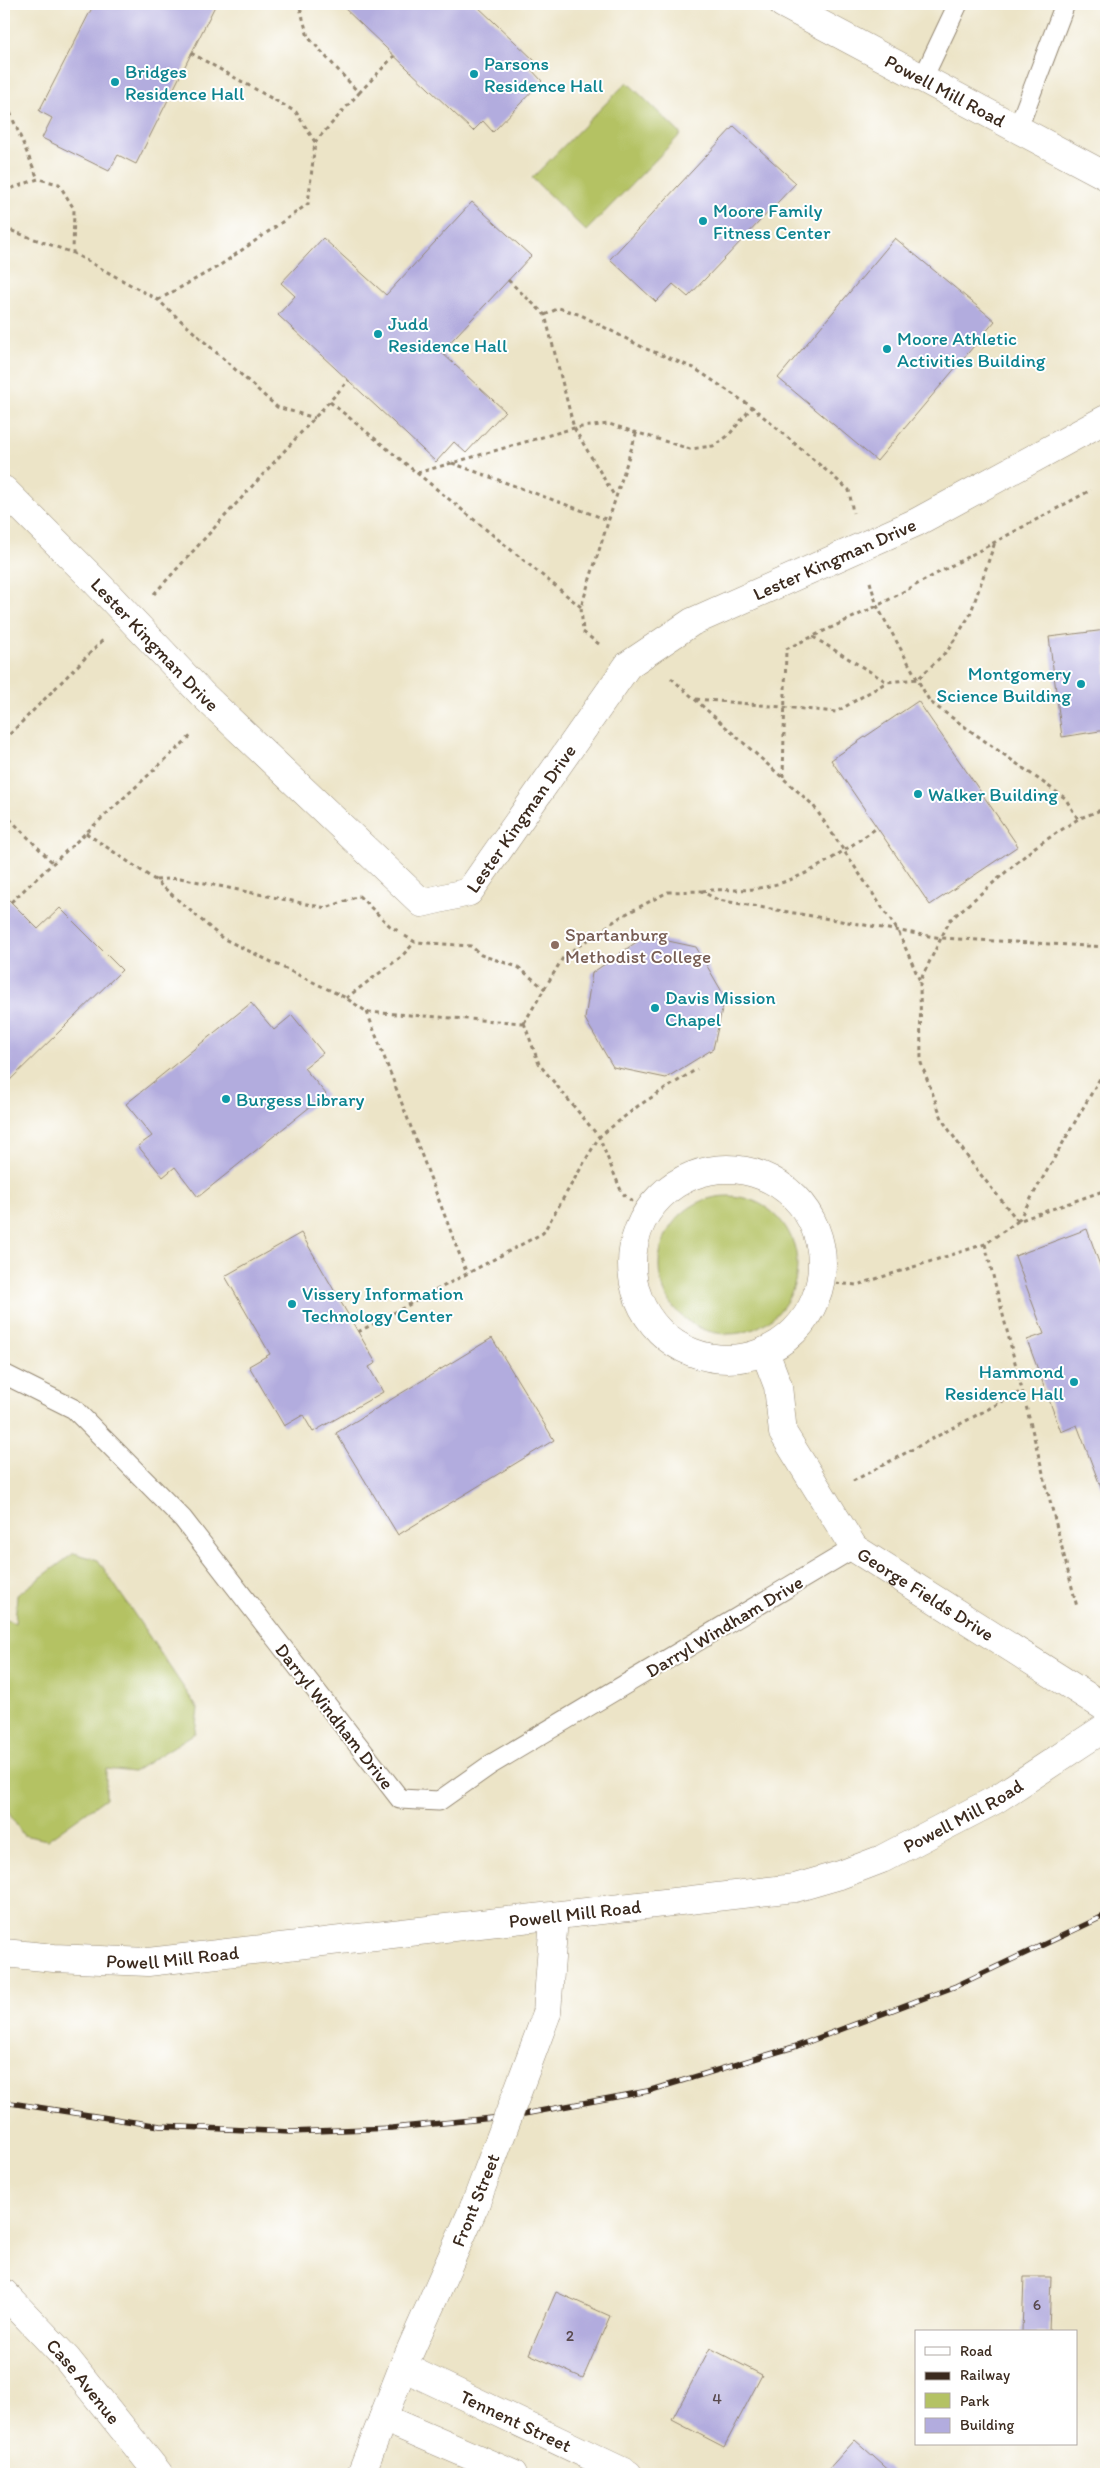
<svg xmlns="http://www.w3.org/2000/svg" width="1110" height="2478" viewBox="0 0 1110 2478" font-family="Itim,sans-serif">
<rect width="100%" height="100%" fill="#fff"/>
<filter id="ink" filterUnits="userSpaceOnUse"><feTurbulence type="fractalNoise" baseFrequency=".02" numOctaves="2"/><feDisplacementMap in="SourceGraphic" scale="10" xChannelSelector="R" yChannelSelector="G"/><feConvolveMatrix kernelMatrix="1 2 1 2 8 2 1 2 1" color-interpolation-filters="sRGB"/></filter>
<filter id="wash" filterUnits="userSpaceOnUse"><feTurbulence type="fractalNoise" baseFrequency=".0096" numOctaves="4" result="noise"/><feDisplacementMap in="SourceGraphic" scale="20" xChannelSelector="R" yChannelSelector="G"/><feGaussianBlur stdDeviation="1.12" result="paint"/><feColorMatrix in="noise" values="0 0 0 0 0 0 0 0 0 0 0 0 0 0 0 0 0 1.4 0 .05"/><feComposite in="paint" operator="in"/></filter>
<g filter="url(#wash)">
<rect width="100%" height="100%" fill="#ece4c7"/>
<path fill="#b4c264" stroke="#787641" d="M627,82L681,134L586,231L532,178Z
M659 1265a69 69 0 1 1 138 0a69 69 0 1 1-138 0Z
M74,1553L98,1560L198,1709L195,1733L133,1772L106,1769V1798L47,1840L23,1835L4,1806V1619L15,1623L17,1595Z"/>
<g id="blocks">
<path fill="#b2acde" d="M94,4H216L136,164L118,155L109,171L42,138L52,118L39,111Z
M340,4H475L535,61L529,67L542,81L493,132L483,121L473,131Z
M734,126L796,183L688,297L673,284L656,302L610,259Z
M472,202L531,256L441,352L505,411L466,453L454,442L436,462L278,315L295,296L281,283L323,238L386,295Z
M895,238L995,321L877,461L778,378Z
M1106,630V730L1062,737L1049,637Z
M918,701L1018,846L930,905L831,760Z
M4,895L38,929L60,908L122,970L4,1086Z
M645,936L696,947L725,997L713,1049L666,1078L613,1067L585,1019L592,973Z
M251,1003L274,1030L292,1015L323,1053L304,1068L326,1094L198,1197L175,1167L163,1177L138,1146L152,1136L126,1104Z
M1087,1229L1106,1282V1501L1077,1425L1061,1432L1027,1340L1044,1334L1015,1256Z
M301,1233L376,1363L369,1367L383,1392L313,1432L303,1415L284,1426L249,1366L270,1354L225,1276Z
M492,1338L554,1440L398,1535L336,1433Z
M1024,2277H1051L1049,2332H1022Z
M556,2292L610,2316L583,2378L529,2354Z
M710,2348L762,2375L724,2447L672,2420Z
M855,2440L893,2474H824Z"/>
</g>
</g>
<g filter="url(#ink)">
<use href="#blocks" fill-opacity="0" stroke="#948772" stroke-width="1"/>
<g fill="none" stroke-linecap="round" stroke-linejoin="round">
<defs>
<path id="lane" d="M923,78L958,4
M1018,128L1065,4
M4,1374L74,1409L183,1519L400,1799L439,1801L490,1765L854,1548"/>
<g id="street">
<path id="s1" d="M783,4L1106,176"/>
<path id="s2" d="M4,490L94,580L202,694L422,903L469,892L628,665L692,622L917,522L1106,419"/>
<circle cx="727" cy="1264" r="95"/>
<path id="s3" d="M765,1352L778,1386L783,1433L854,1548L1106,1708"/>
<path d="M547,2013L554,1917"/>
<path id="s4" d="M4,2293L67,2359L159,2474"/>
<path id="s5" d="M403,2367L628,2474"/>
<path d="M383,2418L513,2474"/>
<path d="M361,2474L403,2367L475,2205"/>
</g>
<g id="secondary">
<path id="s6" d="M4,1953L54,1958L148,1962L795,1888L840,1875L882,1859L995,1800L1106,1727"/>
</g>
</defs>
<use href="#lane" stroke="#948772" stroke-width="21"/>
<use href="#street" stroke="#948772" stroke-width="29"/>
<use href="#secondary" stroke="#948772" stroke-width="29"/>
<path stroke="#948772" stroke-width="3" stroke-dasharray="4 4" stroke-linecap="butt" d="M191,53L296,112L315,142
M359,93L394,56
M4,98L38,179
M4,191L38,179L59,184L74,209L73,253
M4,228L73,253L158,300L277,407L315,418
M508,280L545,315L574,428L615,497
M158,300L219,266L308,204L315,142L359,93L308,37L299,4
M545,315L559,308L581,315L644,348L694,368L752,407L849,490L853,513
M330,402L581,607
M452,463L608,520
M417,473L574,428L609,424L690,449L713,446L728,436L752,407
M870,582L877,606L930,702L1065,798L1078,819
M154,594L349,380
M813,637L887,682L918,679L948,650L970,615L995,542
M599,644L583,632L581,607L637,431
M671,678L813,805L898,931L920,981
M696,699L836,712L887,682
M4,740L103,640
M783,777L786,649L877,606L1091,490
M4,813L53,863
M86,833L155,880L222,938L346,998L367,1012L524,1023
M156,880L180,878L326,908L359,896L390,926L400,932
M702,891C721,888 740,892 759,888C807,880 838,854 877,828
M11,902L193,734
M405,936L415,942L471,946L481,955L518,967L545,989
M346,998L401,957L415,942
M367,1012L467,1274
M524,1023L564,956L622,916L668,892L701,891L718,900L941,938L1106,947
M524,1023L539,1064L599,1137L622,1193L647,1213
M1018,1221L973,1165L943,1121L921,1063L920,981L950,920L1035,847L1078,819L1106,808
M1018,1221L1106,1068
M985,1244L1077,1607
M820,1282L857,1285L985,1244L1018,1221L1106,1190
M358,1332L543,1233L599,1137L638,1106L697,1069
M853,1481L1022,1391"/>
<use href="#lane" stroke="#fff" stroke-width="19"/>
<use href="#street" stroke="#fff" stroke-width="28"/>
<use href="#secondary" stroke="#fff" stroke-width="28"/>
<defs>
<path id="rail" d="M4,2102L160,2126L290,2132L392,2128L513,2116L648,2091L797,2046L956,1986L1106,1915"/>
</defs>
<use href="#rail" stroke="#3b2a1e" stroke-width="5.5"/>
<use href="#rail" stroke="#fff" stroke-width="4" stroke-dasharray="11" stroke-linecap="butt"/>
<defs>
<path id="street-bridge" d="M475,2205L547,2013"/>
</defs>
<use href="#street-bridge" stroke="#948772" stroke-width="29" stroke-linecap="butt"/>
<use href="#street-bridge" stroke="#fff" stroke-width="28"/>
</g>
</g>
<g fill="#0f9aa8" stroke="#fff" stroke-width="2">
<circle cx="474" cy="74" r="5"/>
<circle cx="115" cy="82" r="5"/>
<circle cx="703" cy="221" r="5"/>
<circle cx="378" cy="334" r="5"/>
<circle cx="887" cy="349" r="5"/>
<circle cx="1081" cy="684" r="5"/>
<circle cx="918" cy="794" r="5"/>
<circle cx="655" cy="1008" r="5"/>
<circle cx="226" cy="1099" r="5"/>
<circle cx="292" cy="1304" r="5"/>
<circle cx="1074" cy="1382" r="5"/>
</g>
<circle fill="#8d6e63" stroke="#fff" stroke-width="2" cx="555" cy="945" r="5"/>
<g text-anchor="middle" stroke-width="4" stroke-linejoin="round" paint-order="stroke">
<g font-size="16" fill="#594a4e">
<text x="1037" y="2310">6</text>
<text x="570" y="2341">2</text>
<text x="717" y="2404">4</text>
</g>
<g font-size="19" fill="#0d838f" stroke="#fff" text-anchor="start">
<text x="484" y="70">Parsons<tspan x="484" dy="22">Residence Hall</tspan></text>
<text x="125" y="78">Bridges<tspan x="125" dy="22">Residence Hall</tspan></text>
<text x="713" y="217">Moore Family<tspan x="713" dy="22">Fitness Center</tspan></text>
<text x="388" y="330">Judd<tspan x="388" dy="22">Residence Hall</tspan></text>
<text x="897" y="345">Moore Athletic<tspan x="897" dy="22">Activities Building</tspan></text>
<text x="1071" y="680" text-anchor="end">Montgomery<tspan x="1071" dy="22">Science Building</tspan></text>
<text x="928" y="801">Walker Building</text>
<text x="665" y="1004">Davis Mission<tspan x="665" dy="22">Chapel</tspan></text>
<text x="236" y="1106">Burgess Library</text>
<text x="302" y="1300">Vissery Information<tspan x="302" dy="22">Technology Center</tspan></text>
<text x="1064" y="1378" text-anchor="end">Hammond<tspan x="1064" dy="22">Residence Hall</tspan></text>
</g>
<g font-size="19" fill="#3b2a1e" stroke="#fff">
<text dy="7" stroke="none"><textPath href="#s1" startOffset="184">Powell Mill Road</textPath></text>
<text dy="7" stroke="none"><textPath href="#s2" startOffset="1146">Lester Kingman Drive</textPath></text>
<text dy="7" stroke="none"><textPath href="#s2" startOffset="216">Lester Kingman Drive</textPath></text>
<text dy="7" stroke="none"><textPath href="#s2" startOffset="726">Lester Kingman Drive</textPath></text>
<text dy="7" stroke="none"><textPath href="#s3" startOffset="304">George Fields Drive</textPath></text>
<text transform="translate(724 1626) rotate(-31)" y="7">Darryl Windham Drive</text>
<text transform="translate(335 1716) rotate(52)" y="7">Darryl Windham Drive</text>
<text dy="7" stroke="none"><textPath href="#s6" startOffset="979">Powell Mill Road</textPath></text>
<text dy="7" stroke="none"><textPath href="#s6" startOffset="574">Powell Mill Road</textPath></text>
<text dy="7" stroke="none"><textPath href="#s6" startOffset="169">Powell Mill Road</textPath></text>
<text transform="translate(475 2200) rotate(-68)" y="7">Front Street</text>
<text dy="7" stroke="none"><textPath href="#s4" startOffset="119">Case Avenue</textPath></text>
<text dy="7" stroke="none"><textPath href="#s5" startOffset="125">Tennent Street</textPath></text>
</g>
<g font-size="19" fill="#785e54" stroke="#fff" text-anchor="start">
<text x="565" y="941">Spartanburg<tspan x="565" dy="22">Methodist College</tspan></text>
</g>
</g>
<rect width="1110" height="2478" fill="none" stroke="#fff" stroke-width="20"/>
<rect x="915" y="2330" width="162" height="115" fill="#ffffff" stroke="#b1aaa5"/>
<rect x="925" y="2347" width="25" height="8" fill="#ffffff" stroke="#b1aaa5"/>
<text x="960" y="2356" font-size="15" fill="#3b2a1e">Road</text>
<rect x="925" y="2372" width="25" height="8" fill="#3b2a1e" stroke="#b1aaa5"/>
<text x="960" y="2380" font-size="15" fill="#3b2a1e">Railway</text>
<rect x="925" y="2393" width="25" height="15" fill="#b4c264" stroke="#b1aaa5"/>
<text x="960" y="2406" font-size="15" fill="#3b2a1e">Park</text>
<rect x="925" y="2418" width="25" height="15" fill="#b2acde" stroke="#b1aaa5"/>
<text x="960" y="2430" font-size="15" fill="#3b2a1e">Building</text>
</svg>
